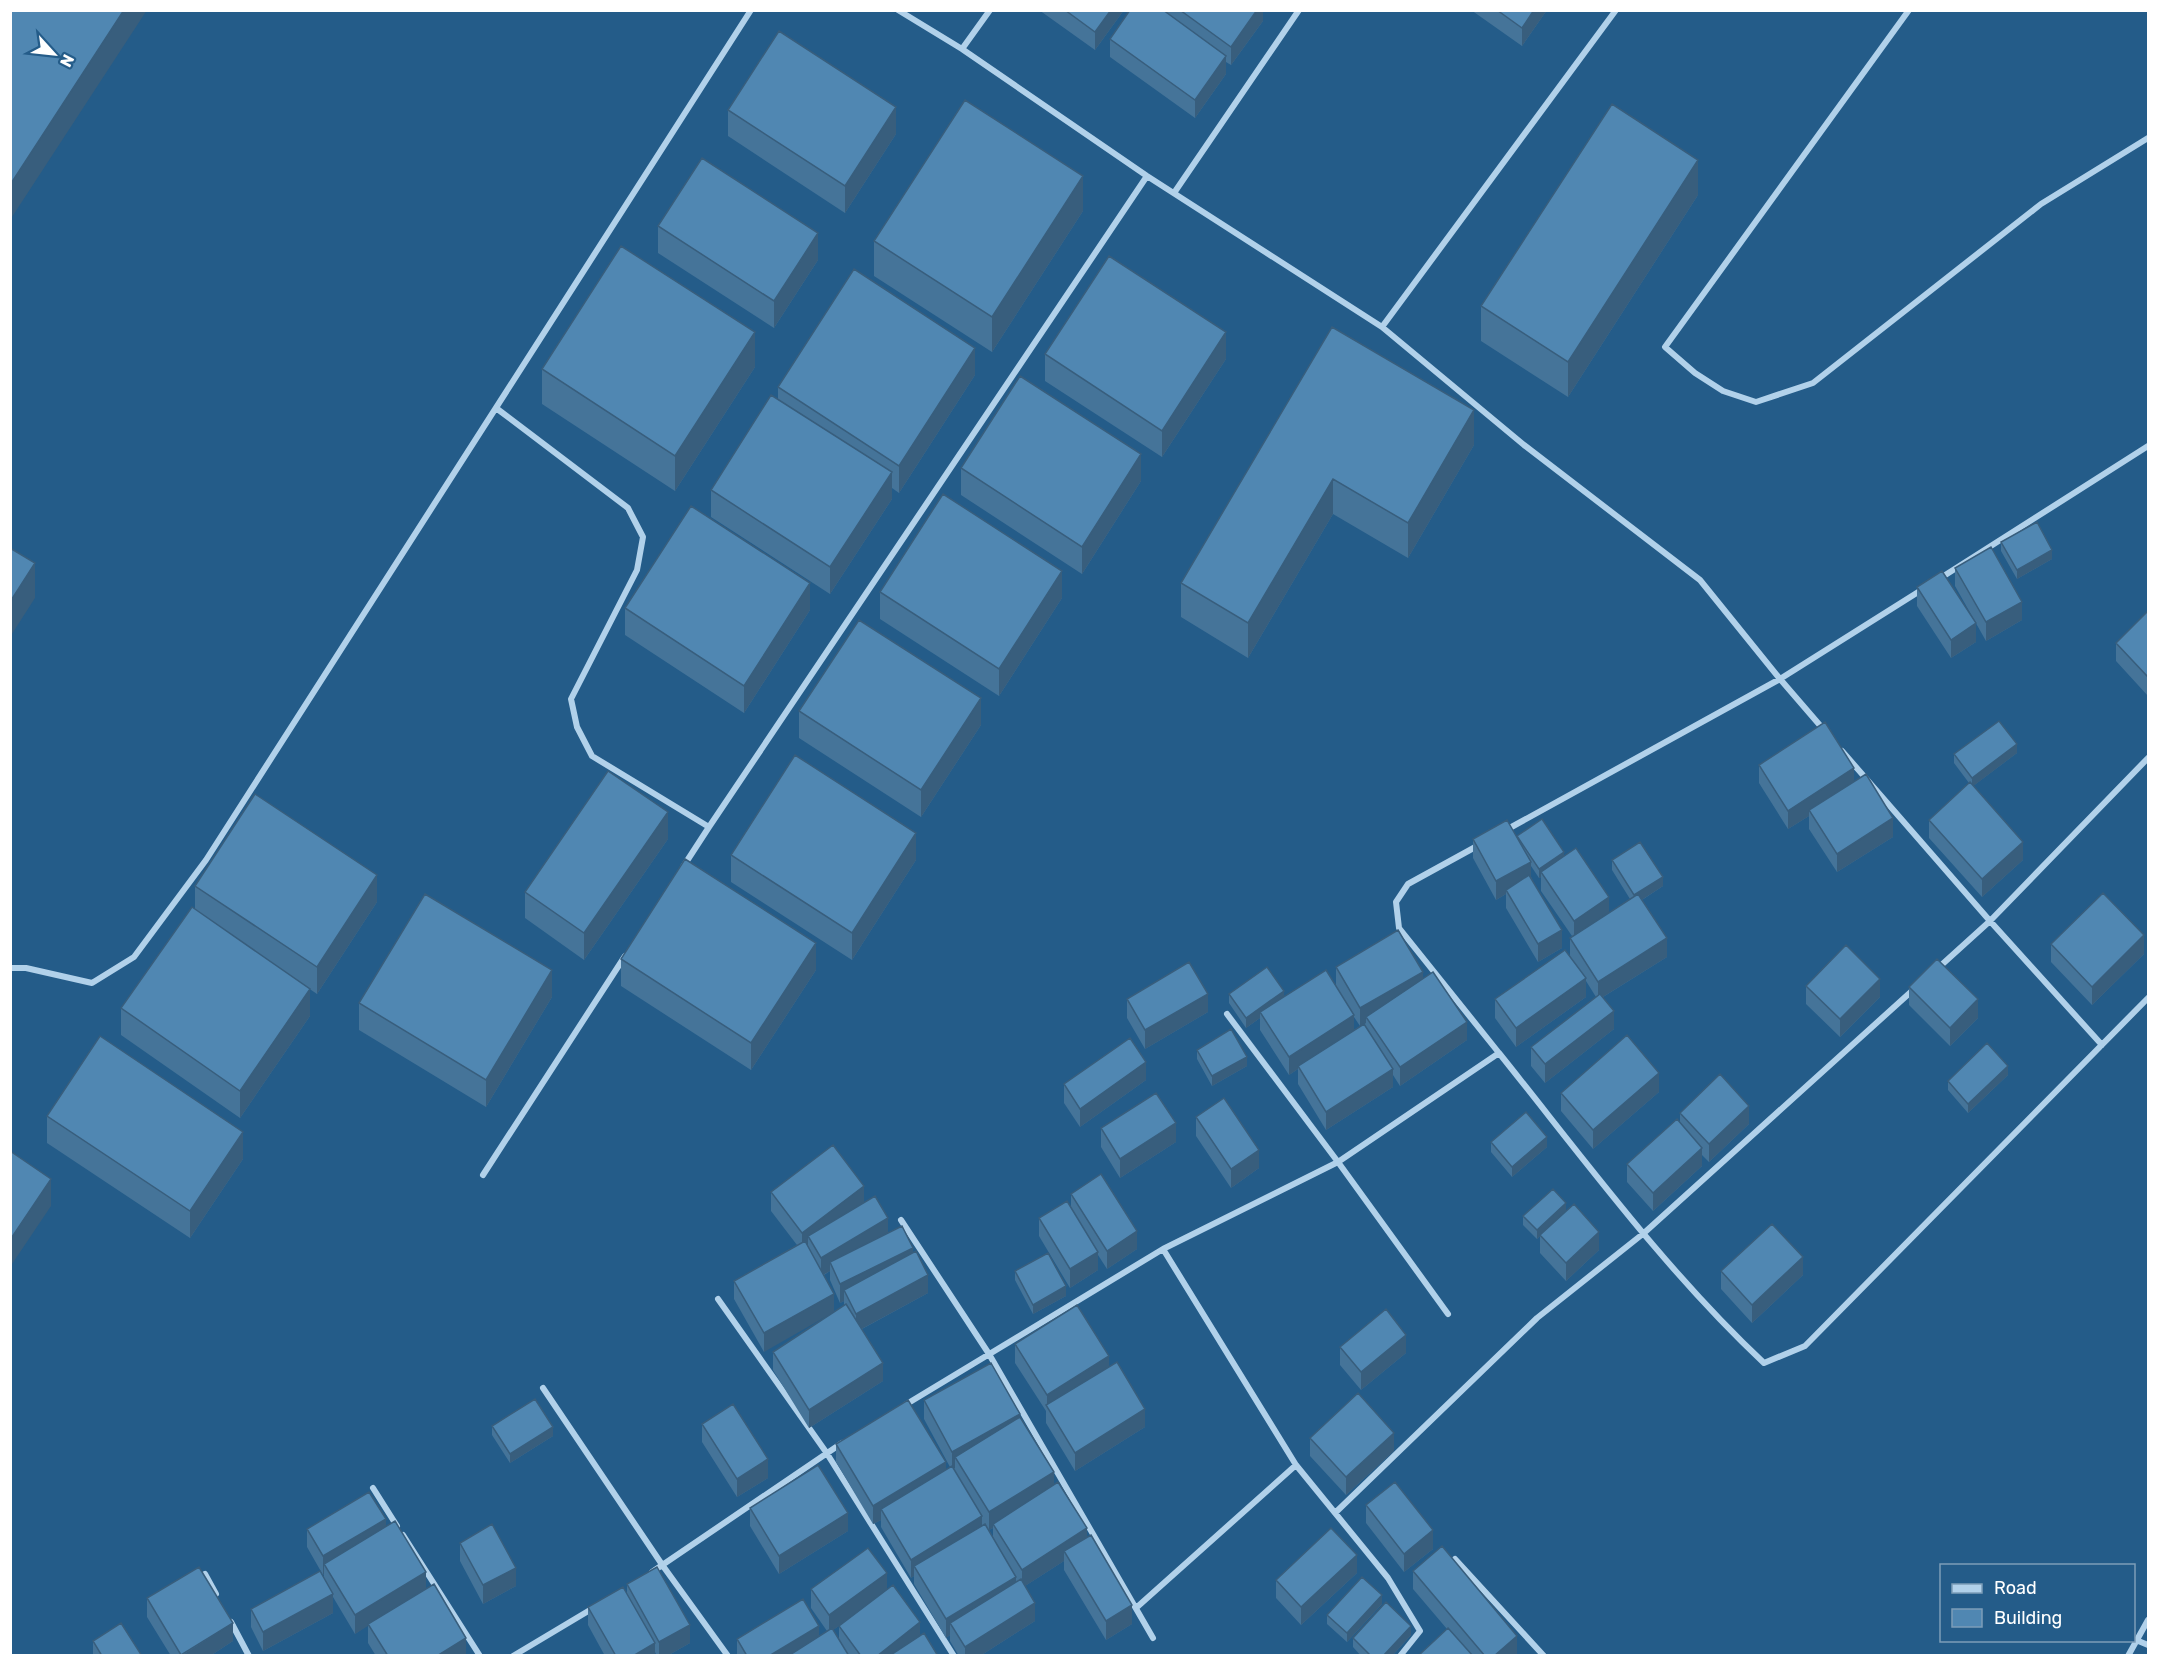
<svg xmlns="http://www.w3.org/2000/svg" width="2159" height="1666" viewBox="0 0 2159 1666" font-family="Rubik,sans-serif">
<rect width="100%" height="100%" fill="#245c89"/>
<g fill="none" stroke-linecap="round" stroke-linejoin="round">
<path stroke="#b1d1ea" stroke-width="6" d="M898,10L962,49L1147,176L1382,327L1616,10
M1909,10L1665,347L1695,373L1723,391L1756,402L1813,383L2041,204L2148,138
M962,49L990,10
M1174,193L1299,10
M1382,327L1524,445L1700,580L1780,679L1506,830
M496,408L628,508L643,537L637,570L571,699L577,727L592,756L709,827L1147,176
M1939,579L2148,446
M1824,730L1780,679L1923,589
M1842,751L1990,921L2102,1045
M683,867L709,827
M10,968H26L92,983L134,957L206,860L751,10
M1937,969L1990,921L2148,758
M1227,1014L1338,1162L1448,1314
M1499,1053C1584,1159 1665,1270 1764,1363L1805,1346L2148,998
M483,1175L625,956
M901,1220L989,1354L1153,1638
M1163,1249L1296,1465L1388,1578L1420,1631L1400,1656
M718,1299L826,1452L954,1656
M543,1388L663,1566L728,1656
M905,1405L1163,1249L1338,1162L1499,1053L1399,928L1396,902L1408,884L1479,845
M373,1488L397,1526
M1335,1513L1537,1318L1644,1233L1913,990
M403,1535L480,1656
M1455,1559L1544,1656
M652,1572L842,1443
M205,1574L216,1594
M1136,1608L1296,1465
M231,1622L249,1656
M2136,1640L2148,1645
M513,1656L595,1607
M2128,1656L2148,1620"/>
</g>
<path fill="#457499" fill-rule="evenodd" d="M1039,10H1124L1095,50Z
M1130,10H1263V21L1231,65L1226,62V74L1195,118L1110,57V39Z
M1471,10H1547L1522,46Z
M728,110L896,134L845,213L728,136Z
M1698,195L1568,397L1481,341V306Z
M1083,211L992,352L874,276V241Z
M658,226L818,260L774,328L658,253Z
M1332,327L1474,445L1408,558L1333,514L1248,658L1181,617V583Z
M1045,354L1226,359L1162,457L1045,381Z
M755,367L675,491L542,404V369Z
M975,375L899,493L892,488V499L830,594L711,517V490L778,399V387Z
M961,468L1141,481L1082,574L961,495Z
M2001,542L2052,559L2017,579L2001,551Z
M1955,568L2022,620L1986,641L1955,586Z
M1917,587L1976,642L1951,658L1917,606Z
M880,592L1062,598L999,696L880,619Z
M625,608L810,610L744,713L625,635Z
M2148,611V696L2116,661V643Z
M799,711L981,725L921,817L799,738Z
M2017,753L1973,786L2023,860L1982,897L1929,838V820L1969,783L1954,763V754Z
M1759,765L1854,782L1893,837L1837,872L1809,829V816L1788,829L1759,783Z
M1517,837L1564,856L1609,913L1630,899L1612,870V860L1663,886L1642,900L1667,957L1603,997L1614,1029L1545,1083L1531,1066V1047L1596,997L1586,981V997L1516,1047L1495,1018V999L1570,956V938L1572,936L1541,891V877L1539,878L1531,866V877L1562,948L1538,962L1506,908V894L1496,900L1473,858V839Z
M668,839L584,960L525,918V892Z
M731,855L916,860L852,960L731,882Z
M195,886L377,902L317,994L295,979L310,1016L240,1118L121,1035V1008L195,909Z
M2051,944L2144,954L2092,1005L2051,962Z
M621,959L816,970L751,1070L621,986Z
M1336,967L1423,979L1467,1040L1400,1086L1393,1075V1087L1326,1130L1298,1084V1069L1289,1075L1260,1030V1018L1246,1028L1229,1003V994L1284,996L1336,985ZM1354,1017L1360,1026L1354,1030Z
M1806,986L1880,997L1840,1037L1806,1004Z
M1909,987L1978,1018L1950,1046L1909,1005Z
M552,997L486,1107L359,1030V1003Z
M1127,999L1208,1012L1145,1049L1127,1018Z
M1197,1050L1247,1066L1212,1086L1197,1059Z
M2008,1075L1968,1113L1948,1090V1081Z
M1146,1080L1080,1127L1064,1103V1084Z
M1659,1092L1593,1149L1561,1111V1093Z
M1680,1113L1749,1124L1709,1162L1702,1155V1166L1653,1211L1627,1182V1164L1680,1123Z
M47,1116L243,1159L190,1238L47,1143Z
M1196,1117L1259,1168L1231,1188L1196,1136Z
M1101,1128L1176,1142L1120,1178L1101,1147Z
M1491,1142L1547,1147L1512,1177L1491,1152Z
M771,1192L864,1203L888,1234L913,1253L928,1293L862,1329L883,1381L809,1428L773,1370V1352L844,1306V1301L840,1303L830,1280V1271L824,1275L764,1352L734,1299V1281L797,1245L771,1211Z
M1071,1194L1137,1249L1107,1269L1098,1255V1270L1070,1288L1039,1236V1218L1071,1207Z
M1566,1211L1599,1250L1566,1281L1540,1253V1236L1537,1239L1523,1225V1216Z
M1015,1271L1066,1296L1033,1314L1015,1280Z
M1721,1271L1803,1275L1752,1323L1721,1289Z
M1015,1344L1109,1366L1145,1427L1075,1471L1046,1423V1411L1015,1363Z
M1340,1347L1406,1353L1361,1390L1340,1365Z
M924,1400L1020,1418L1054,1485L1087,1538L1132,1624L1106,1640L1064,1570V1561L1025,1586L1035,1621L980,1656H959L950,1641V1635L946,1638L914,1584V1576L911,1578L881,1527V1520L873,1524L836,1462V1444L946,1470L950,1467L924,1419ZM993,1528V1537L989,1530Z
M702,1424L768,1478L737,1497L702,1442Z
M492,1426L553,1436L510,1463L492,1435Z
M1310,1438L1394,1451L1346,1495L1310,1456Z
M1366,1505L1433,1549L1404,1572L1366,1523Z
M750,1508L848,1531L779,1574L750,1526Z
M386,1527L426,1589L466,1656H376L368,1643V1625L355,1634L333,1597V1613L263,1651L251,1627V1609L324,1578V1574L323,1575L307,1547V1529Z
M460,1543L516,1586L483,1604L460,1561Z
M1413,1571L1517,1654L1516,1656H1418L1447,1629L1413,1589Z
M1357,1573L1301,1625L1276,1598V1580Z
M627,1584L690,1643L667,1656H657L655,1652V1656H605L588,1625V1607L627,1593Z
M811,1589L887,1590L920,1635L938,1656H737V1639L819,1636L827,1631L811,1608ZM850,1618L839,1626V1640L833,1630Z
M147,1598L233,1641L210,1656H171L147,1617Z
M1382,1604L1347,1642L1327,1624V1615Z
M1411,1635L1392,1656H1361L1353,1647V1638Z
M93,1641L142,1656H93Z"/>
<path fill="#385e7d" d="M124,10H147L10,220V185Z
M1111,10H1124L1095,50V32Z
M1257,10H1263V21L1231,65V47Z
M1534,10H1547L1522,46V28Z
M1226,56V74L1195,118V100Z
M896,107V134L845,213V186Z
M1698,160V195L1568,397V362Z
M1083,176V211L992,352V317Z
M818,233V260L774,328V301Z
M755,332V367L675,491V456Z
M1226,332V359L1162,457V431Z
M975,348V375L899,493V466Z
M1474,410V445L1408,558V523Z
M1141,454V481L1082,574V547Z
M892,472V499L830,594V567Z
M1333,479V514L1248,658V623Z
M2052,550V559L2017,579V570Z
M35,563V598L10,637V602Z
M1062,571V598L999,696V669Z
M810,583V610L744,713V686Z
M2022,602V620L1986,641V622Z
M1976,623V642L1951,658V640Z
M981,698V725L921,817V790Z
M2017,744V753L1972,787V778Z
M1854,768V786L1809,810V816L1788,829V811Z
M668,812V839L584,960V933Z
M1893,818V837L1837,872V854Z
M916,833V860L852,960V933Z
M2023,842V860L1982,897V879Z
M1564,852V861L1541,872V877L1539,878V869Z
M1531,862V881L1506,890V894L1496,900V881Z
M377,875V902L317,994V967Z
M1663,877V886L1634,905V895Z
M1609,897V915L1574,939V921Z
M1562,930V948L1538,962V944Z
M2144,935V954L2092,1005V987Z
M1667,938V957L1598,1000V982Z
M816,943V970L751,1070V1043Z
M552,970V997L486,1107V1080Z
M1423,972V990L1366,1017V1023L1360,1027V1008Z
M1586,978V997L1516,1047V1028Z
M1880,979V997L1840,1037V1019Z
M310,989V1016L240,1118V1091Z
M1284,991V1000L1260,1012V1018L1246,1028V1018Z
M1208,994V1012L1145,1049V1030Z
M1978,999V1018L1950,1046V1028Z
M1614,1011V1029L1545,1083V1064Z
M1354,1015V1033L1298,1066V1069L1289,1075V1057Z
M1467,1022V1040L1400,1086V1067Z
M1247,1057V1066L1212,1086V1076Z
M1146,1062V1080L1080,1127V1109Z
M2008,1066V1075L1968,1113V1104Z
M1393,1069V1087L1326,1130V1112Z
M1659,1073V1092L1593,1149V1130Z
M1749,1106V1124L1709,1162V1144Z
M1176,1123V1142L1120,1178V1159Z
M243,1132V1159L190,1238V1211Z
M1547,1137V1147L1512,1177V1167Z
M1702,1148V1166L1653,1211V1193Z
M1259,1150V1168L1231,1188V1169Z
M51,1179V1206L10,1267V1240Z
M864,1186V1204L808,1236V1247L802,1252V1233Z
M1566,1203V1212L1537,1239V1230Z
M888,1218V1236L830,1262V1271L821,1276V1258Z
M1137,1231V1249L1107,1269V1251Z
M1599,1232V1250L1566,1281V1263Z
M913,1248V1267L844,1290V1301L840,1303V1284Z
M1098,1252V1270L1070,1288V1269Z
M1803,1257V1275L1752,1323V1305Z
M928,1275V1293L856,1332V1314Z
M1066,1286V1296L1033,1314V1305Z
M834,1294V1312L764,1352V1333Z
M1406,1335V1353L1361,1390V1372Z
M1109,1356V1374L1047,1408V1395Z
M883,1363V1381L809,1428V1410Z
M1145,1409V1427L1075,1471V1453Z
M1020,1414V1433L955,1457V1468L952,1470V1452Z
M553,1427V1436L510,1463V1454Z
M1394,1433V1451L1346,1495V1477Z
M768,1459V1478L737,1497V1479Z
M946,1462V1480L881,1509V1520L873,1524V1506Z
M1054,1472V1490L993,1524V1528L989,1530V1512Z
M848,1513V1531L779,1574V1556Z
M982,1516V1534L914,1566V1576L911,1578V1560Z
M386,1519V1537L324,1564V1574L323,1575V1556Z
M1087,1528V1547L1064,1551V1561L1022,1588V1570Z
M1433,1530V1549L1404,1572V1554Z
M1357,1555V1573L1301,1625V1607Z
M516,1568V1586L483,1604V1585Z
M426,1572V1590L355,1634V1615Z
M887,1573V1592L829,1633V1615Z
M1016,1577V1595L950,1623V1635L946,1638V1619Z
M333,1594V1613L263,1651V1632Z
M1382,1595V1604L1347,1642V1633Z
M1035,1603V1621L980,1656H965V1647Z
M1132,1605V1624L1106,1640V1621Z
M920,1622V1640L901,1656H877Z
M233,1623V1641L210,1656H181Z
M690,1625V1643L667,1656H659V1642Z
M819,1626V1644L800,1656H769Z
M1411,1626V1635L1392,1656H1383Z
M1517,1636V1654L1516,1656H1494Z
M466,1638V1656H437Z
M655,1643V1656H633Z"/>
<path fill="#5087b2" stroke="#385e7d" stroke-width="1.5" d="M10,10H124L10,185Z
M1065,10H1111L1095,32Z
M1130,10H1163L1226,56L1195,100L1110,39Z
M1180,10H1257L1231,47Z
M1497,10H1534L1522,28Z
M779,31L896,107L845,186L728,110Z
M965,100L1083,176L992,317L874,241Z
M1612,104L1698,160L1568,362L1481,306Z
M702,158L818,233L774,301L658,226Z
M621,246L755,332L675,456L542,369Z
M1109,256L1226,332L1162,431L1045,354Z
M854,269L975,348L899,466L778,387Z
M1332,327L1474,410L1408,523L1333,479L1248,623L1181,583Z
M1020,376L1141,454L1082,547L961,468Z
M771,395L892,472L830,567L711,490Z
M943,494L1062,571L999,669L880,592Z
M691,506L810,583L744,686L625,608Z
M2037,522L2052,550L2017,570L2001,542Z
M1991,547L2022,602L1986,622L1955,568Z
M10,548L35,563L10,602Z
M1942,571L1976,623L1951,640L1917,587Z
M2148,611V677L2116,643Z
M859,620L981,698L921,790L799,711Z
M1999,721L2017,744L1972,778L1954,754Z
M1825,722L1854,768L1788,811L1759,765Z
M795,755L916,833L852,933L731,855Z
M608,771L668,812L584,933L525,892Z
M1866,774L1893,818L1837,854L1809,810Z
M1970,782L2023,842L1982,879L1929,820Z
M255,794L377,875L317,967L195,886Z
M1542,819L1564,852L1539,869L1517,836Z
M1507,820L1531,862L1496,881L1473,839Z
M1640,842L1663,877L1634,895L1612,860Z
M1576,848L1609,897L1574,921L1541,872Z
M685,859L816,943L751,1043L621,959Z
M1529,875L1562,930L1538,944L1506,890Z
M2103,893L2144,935L2092,987L2051,944Z
M425,894L552,970L486,1080L359,1003Z
M1638,894L1667,938L1598,982L1570,938Z
M192,907L310,989L240,1091L121,1008Z
M1398,930L1423,972L1360,1008L1336,967Z
M1846,945L1880,979L1840,1019L1806,986Z
M1565,950L1586,978L1516,1028L1495,999Z
M1937,959L1978,999L1950,1028L1909,987Z
M1189,962L1208,994L1145,1030L1127,999Z
M1267,967L1284,991L1246,1018L1229,994Z
M1326,970L1354,1015L1289,1057L1260,1012Z
M1433,972L1467,1022L1400,1067L1366,1017Z
M1600,994L1614,1011L1545,1064L1531,1047Z
M1364,1024L1393,1069L1326,1112L1298,1066Z
M1231,1029L1247,1057L1212,1076L1197,1050Z
M1627,1035L1659,1073L1593,1130L1561,1093Z
M100,1036L243,1132L190,1211L47,1116Z
M1130,1038L1146,1062L1080,1109L1064,1084Z
M1987,1043L2008,1066L1968,1104L1948,1081Z
M1720,1074L1749,1106L1709,1144L1680,1113Z
M1156,1093L1176,1123L1120,1159L1101,1128Z
M1224,1098L1259,1150L1231,1169L1196,1117Z
M1526,1112L1547,1137L1512,1167L1491,1142Z
M1677,1119L1702,1148L1653,1193L1627,1164Z
M833,1145L864,1186L802,1233L771,1192Z
M10,1151L51,1179L10,1240Z
M1101,1174L1137,1231L1107,1251L1071,1194Z
M1553,1189L1566,1203L1537,1230L1523,1216Z
M875,1196L888,1218L821,1258L808,1236Z
M1067,1201L1098,1252L1070,1269L1039,1218Z
M1574,1204L1599,1232L1566,1263L1540,1235Z
M1772,1224L1803,1257L1752,1305L1721,1271Z
M902,1226L913,1248L840,1284L830,1262Z
M805,1241L834,1294L764,1333L734,1281Z
M916,1251L928,1275L856,1314L844,1290Z
M1048,1253L1066,1286L1033,1305L1015,1271Z
M846,1304L883,1363L809,1410L773,1352Z
M1077,1305L1109,1356L1047,1395L1015,1344Z
M1386,1309L1406,1335L1361,1372L1340,1347Z
M1117,1362L1145,1409L1075,1453L1046,1405Z
M991,1363L1020,1414L952,1452L924,1400Z
M1358,1393L1394,1433L1346,1477L1310,1438Z
M535,1399L553,1427L510,1454L492,1426Z
M908,1400L946,1462L873,1506L836,1444Z
M733,1404L768,1459L737,1479L702,1424Z
M1020,1417L1054,1472L989,1512L955,1457Z
M818,1465L848,1513L779,1556L750,1508Z
M952,1466L982,1516L911,1560L881,1509Z
M1058,1482L1087,1528L1022,1570L993,1524Z
M1395,1482L1433,1530L1404,1554L1366,1505Z
M369,1492L386,1519L323,1556L307,1529Z
M395,1521L426,1572L355,1615L324,1564Z
M492,1524L516,1568L483,1585L460,1543Z
M985,1524L1016,1577L946,1619L914,1566Z
M1331,1528L1357,1555L1301,1607L1276,1580Z
M1091,1535L1132,1605L1106,1621L1064,1551Z
M1442,1546L1517,1636L1494,1656H1485L1413,1571Z
M868,1548L887,1573L829,1615L811,1589Z
M199,1567L233,1623L181,1655L147,1598Z
M657,1567L690,1625L659,1642L627,1584Z
M320,1571L333,1594L263,1632L251,1609Z
M1362,1577L1382,1595L1347,1633L1327,1615Z
M1021,1579L1035,1603L965,1647L950,1623Z
M434,1584L466,1638L437,1656H388L368,1624Z
M893,1585L920,1622L877,1656H861L839,1626Z
M623,1587L655,1643L633,1656H616L588,1607Z
M803,1599L819,1626L769,1656H747L737,1639Z
M1386,1602L1411,1626L1383,1656H1371L1353,1638Z
M121,1623L142,1656H102L93,1641Z
M832,1628L849,1656H788Z
M1448,1628L1473,1656H1418Z
M924,1633L938,1656H889Z"/>
<rect width="2159" height="1666" fill="none" stroke="#ffffff" stroke-width="24"/>
<rect x="1940" y="1564" width="195" height="78" fill="#245c89" stroke="#7c9db8" stroke-width="1.5"/>
<rect x="1952" y="1584" width="30" height="9" fill="#b1d1ea" stroke="#7c9db8" stroke-width="1.5"/>
<text x="1994" y="1594" font-size="18" fill="#ffffff">Road</text>
<rect x="1952" y="1609" width="30" height="18" fill="#5087b2" stroke="#7c9db8" stroke-width="1.5"/>
<text x="1994" y="1624" font-size="18" fill="#ffffff">Building</text>
<g transform="translate(54 54) rotate(117)" stroke="#245c89" stroke-width="4.5" paint-order="stroke">
<path d="M0-4.5L10 22L0 15L-10 22Z" fill="#ffffff"/>
<text y="-9" font-size="16" font-weight="bold" text-anchor="middle" fill="#ffffff">N</text>
</g>
</svg>
